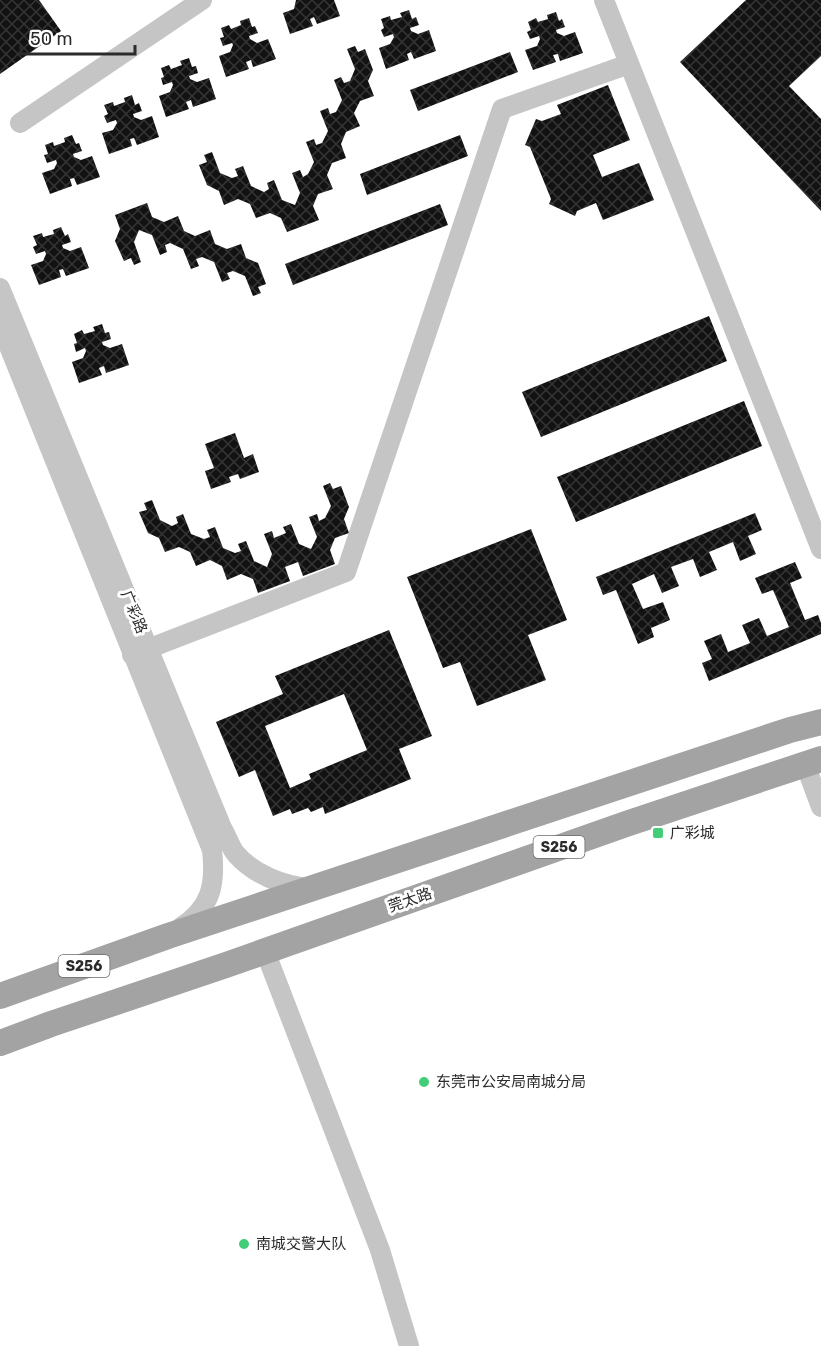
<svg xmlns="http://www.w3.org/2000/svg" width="821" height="1346" viewBox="0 0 821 1346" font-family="Rubik,'Noto Sans SC',sans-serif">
<defs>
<pattern id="building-cross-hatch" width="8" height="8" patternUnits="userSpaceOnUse" patternTransform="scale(1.5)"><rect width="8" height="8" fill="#121212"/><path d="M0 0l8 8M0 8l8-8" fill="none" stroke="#353535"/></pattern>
</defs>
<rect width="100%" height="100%" fill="#fff"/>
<path fill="url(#building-cross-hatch)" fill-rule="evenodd" d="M0,0H39L61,31L0,74Z
M296,0H334L340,16L317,24L314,17L310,19L313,26L290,34L283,13L294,9Z
M746,0H821V56L789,86L821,119V211L680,62Z
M409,10L412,19L416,17L419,25L410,28L411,31L418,34L429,30L436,51L414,59L411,52L407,54L409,60L386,69L379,48L390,44L394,37L393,34L384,37L381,30L384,28L381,19L390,16L391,20L402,17L400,13Z
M556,12L559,21L562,19L565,27L556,30L557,33L564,36L575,32L583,53L560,61L558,54L553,55L556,62L533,70L525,50L537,46L540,39L539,36L530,39L527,32L531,30L528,22L536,18L538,22L548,19L547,15Z
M249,18L252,27L255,26L258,33L249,36L250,39L257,43L268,39L276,59L253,67L251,60L246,62L249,69L226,77L219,56L230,52L233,45L232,43L223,46L220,38L224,37L221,28L229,25L231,29L241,25L240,21Z
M355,46L358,52L365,49L373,70L368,81L374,96L360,101L354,113L360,126L346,132L341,144L346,158L332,163L327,175L333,189L318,194L313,206L319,220L287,232L281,218L270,213L256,218L250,204L238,199L224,205L219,191L207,185L199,165L207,162L204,155L212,152L220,173L232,178L238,176L235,169L243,166L251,186L264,192L269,189L267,183L274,180L282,200L295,205L300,193L292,173L300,170L303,177L308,174L314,162L306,142L314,139L316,145L322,143L328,131L320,111L328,108L330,114L336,112L342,100L334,80L341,77L344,83L350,81L355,69L347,49Z
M510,52L518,72L418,111L410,90Z
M189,58L192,67L196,66L198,73L189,76L190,79L197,82L209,78L216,99L193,107L191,100L186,102L189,109L166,117L159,96L170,92L173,85L172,82L163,85L161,78L164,77L161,68L169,65L171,69L182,65L180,61Z
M608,85L630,140L593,155L602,177L639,163L654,200L603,220L596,203L577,211L575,216L549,204L551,199L530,147L525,145L536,119L542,121L561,114L557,105Z
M132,95L135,105L139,103L142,111L133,114L134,117L141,120L152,116L159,137L137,145L134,138L130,139L132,146L109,154L102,133L113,130L117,123L116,120L107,123L104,116L108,114L104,105L113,102L114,106L125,102L124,98Z
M72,135L76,144L79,143L82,151L73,154L74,157L81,160L92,156L100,177L77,185L74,178L70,179L72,186L50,194L42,173L54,169L57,163L56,160L47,163L44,155L48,154L45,145L53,142L54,146L65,142L64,138Z
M460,135L468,156L367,195L360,174Z
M147,203L152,217L164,222L178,216L184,231L195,236L210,230L215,244L227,249L241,244L246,258L258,263L266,284L258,287L261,293L253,296L245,276L233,271L227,273L230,279L222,282L214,262L202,257L196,259L199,266L191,269L183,249L170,243L165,245L167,252L160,255L152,235L139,230L134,242L141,262L134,265L131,258L124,261L115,241L120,229L115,215Z
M440,204L448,225L293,285L285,264Z
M61,227L65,236L68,234L71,242L62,245L63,248L70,251L81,247L89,268L66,276L63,269L59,270L61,277L39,285L31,265L43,261L46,254L45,251L36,254L33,247L37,245L33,236L42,233L43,237L54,234L53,230Z
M709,316L727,361L541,437L522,392Z
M102,324L105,333L109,332L111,339L102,342L103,345L110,348L122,344L129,365L106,373L104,366L99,368L102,375L79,383L72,362L83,358L86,351L85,348L76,352L74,344L77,343L74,334L82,330L84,334L95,331L93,327Z
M744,401L762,446L576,522L557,477Z
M235,433L244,458L253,454L259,472L240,479L238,474L229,477L231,482L211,489L205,471L214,468L205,444Z
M330,483L333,489L341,486L349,507L344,519L349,533L335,538L330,550L335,564L303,576L298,562L285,567L290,581L258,593L253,579L241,574L227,580L222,566L210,560L196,566L190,552L179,547L165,552L159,538L148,533L139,512L147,510L144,503L152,500L160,520L172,526L178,523L176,517L183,514L191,534L204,539L210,537L207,530L215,527L223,548L235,553L241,551L238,544L246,541L254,561L267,567L272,554L264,534L272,531L274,538L286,533L283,527L291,524L299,544L311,549L317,537L309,517L317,514L319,521L325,518L331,506L323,486Z
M755,513L762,530L748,536L756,554L740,561L733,542L709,552L717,570L700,577L693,559L671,567L679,586L662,593L654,574L632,584L643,609L663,602L670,620L651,628L654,637L638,644L616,590L603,595L596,577Z
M531,529L567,620L528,635L546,680L477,706L460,662L443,668L407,577Z
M795,562L802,578L790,583L805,620L818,615L821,623V634L709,681L702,663L712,659L704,641L721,634L728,652L750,643L742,625L759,618L767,636L789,627L773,590L762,594L755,578Z
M389,630L432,736L399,749L411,779L325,814L323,807L311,812L308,808L292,814L290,809L273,816L255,770L239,777L216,722L283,694L275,676ZM344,694L367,750L309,774L311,779L290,788L265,726Z"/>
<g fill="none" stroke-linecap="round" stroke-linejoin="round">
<path stroke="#c5c5c5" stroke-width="20" d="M604,0L821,549
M20,123L202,0
M0,288L222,828C227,836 230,847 236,854C253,874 283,886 309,888
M0,324L212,850C216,885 211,908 180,928
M132,655L346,572L502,109L629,64
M805,764L821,807
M265,951L380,1250L409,1346"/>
<path stroke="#a3a3a3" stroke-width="26" d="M0,996L168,936L790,730L821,722
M0,1043L51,1024L226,965L626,824L821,759"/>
</g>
<g fill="#42ce78" stroke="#fff" stroke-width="2">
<rect x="652" y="827" width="12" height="12" rx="3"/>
<circle cx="424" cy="1082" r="6"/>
<circle cx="244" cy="1244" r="6"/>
</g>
<g text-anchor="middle" stroke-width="6" stroke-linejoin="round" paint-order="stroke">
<g fill="#fff" stroke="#6b6b6b" stroke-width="1.5">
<rect x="533.5" y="836" width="51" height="22" rx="4.5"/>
<rect x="58.5" y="955" width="51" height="22" rx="4.5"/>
</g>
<g font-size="14" font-weight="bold" fill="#2b2b2b">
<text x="559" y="852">S256</text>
<text x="84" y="971">S256</text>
</g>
<g font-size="15" fill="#2b2b2b" stroke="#fff">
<text transform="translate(134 612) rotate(68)" y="5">广彩路</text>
<text transform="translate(410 900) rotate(-19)" y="5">莞太路</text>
</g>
<g font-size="15" fill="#2b2b2b" stroke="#fff" text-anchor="start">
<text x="670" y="838">广彩城</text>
<text x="436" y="1087">东莞市公安局南城分局</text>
<text x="256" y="1249">南城交警大队</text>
</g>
</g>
<path d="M21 45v9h114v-9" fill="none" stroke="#2b2b2b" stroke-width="3"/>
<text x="30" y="45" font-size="18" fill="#2b2b2b" stroke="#ffffff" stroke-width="4.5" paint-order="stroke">50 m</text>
</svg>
